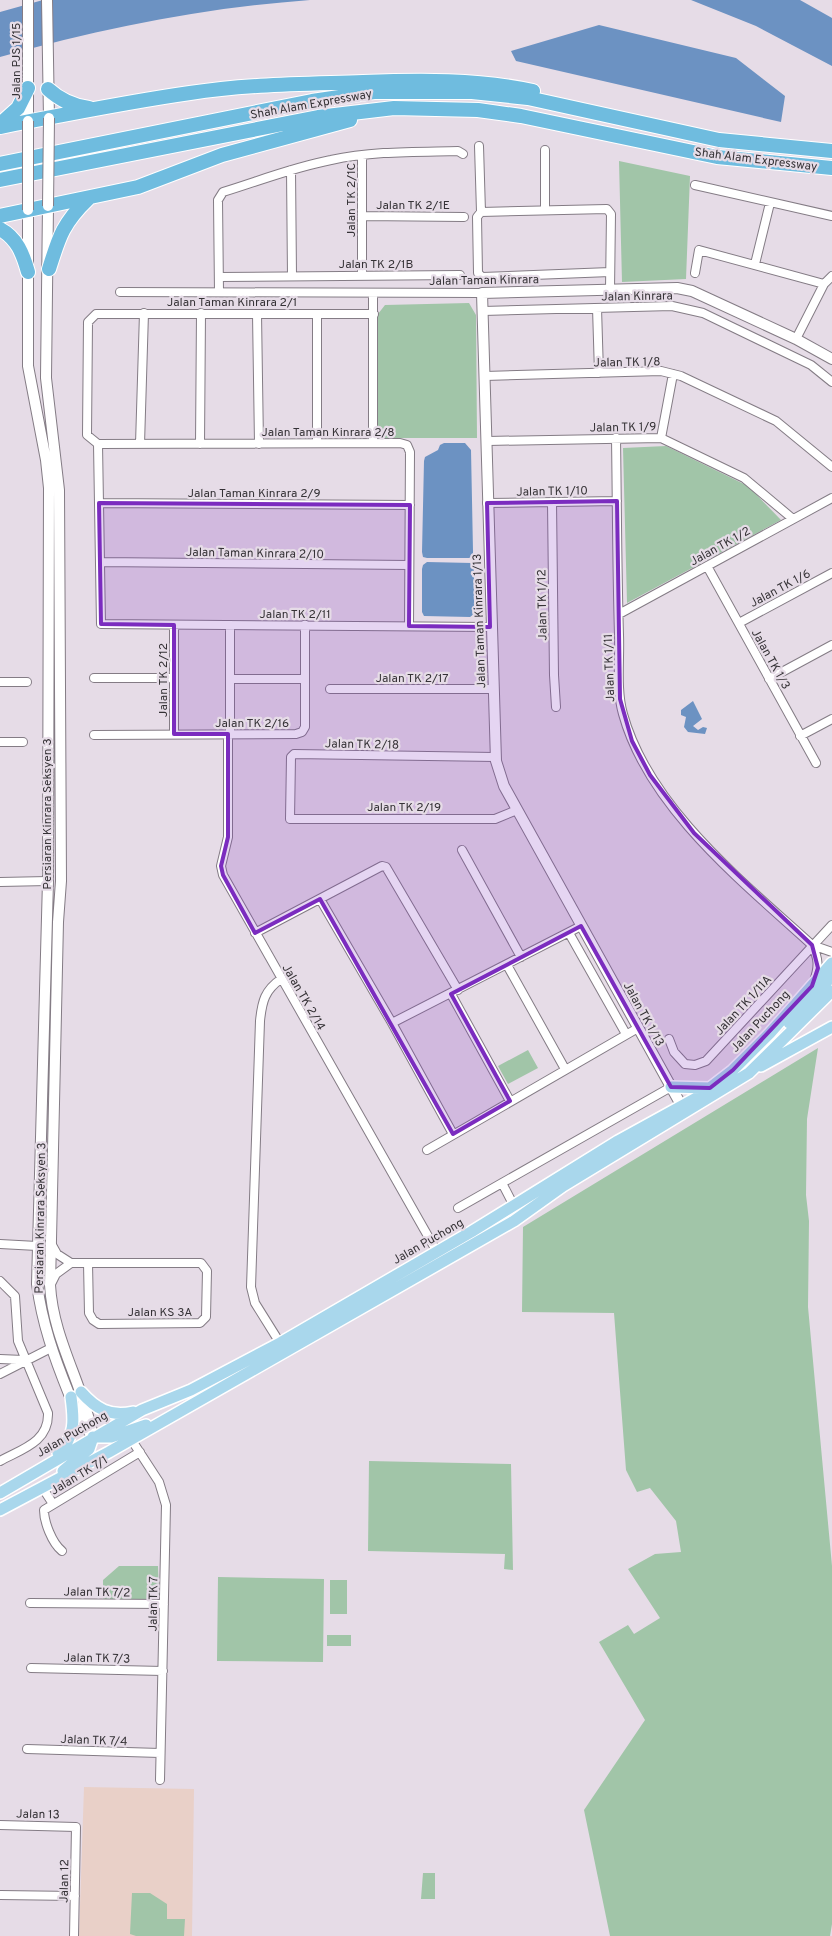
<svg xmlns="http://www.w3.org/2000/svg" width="832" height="1936" viewBox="0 0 832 1936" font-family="Overpass,sans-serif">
<rect width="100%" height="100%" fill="#e6dce7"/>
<path fill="#e9d0c8" d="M84,1787L194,1789L192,1936H79Z"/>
<path fill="#a1c5a8" d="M619,161L690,176L686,279L622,282Z
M469,303L476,315L477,438H384L378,432V314L385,305Z
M666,446L748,486L781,520L627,603L623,448Z
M818,1048L807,1119L806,1195L809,1221L808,1307L832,1566V1924L830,1936H610L584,1810L645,1720L599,1642L628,1625L634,1634L660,1618L628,1569L655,1554L681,1552L676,1521L650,1488L637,1492L626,1470L614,1313L522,1312L523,1227Z
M528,1050L538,1068L508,1084L498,1066Z
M369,1461L511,1464L513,1570L504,1569L505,1554L368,1551Z
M119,1566H158L159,1596L154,1600L103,1599V1580Z
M218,1577L324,1579L323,1662L217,1661Z
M330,1580H347V1614H330Z
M327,1635H351V1646H327Z
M423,1873H435V1899H421Z
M132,1893H150L167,1904V1919H185L184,1936H136L130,1934Z"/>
<path fill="#6c92c2" d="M43,0H310C203,8 103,28 0,57V12Z
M691,0H800L832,18V66L756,26Z
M599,25L736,58L785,96L781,122L516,61L511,51Z
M444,443H465L471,450L473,551V556L469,558H427L423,557L422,552L424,461L425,457L438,450L440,445Z
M427,562L472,563L474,566V614L470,617L424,616L422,612V569L423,565Z
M693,701L702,719L693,726L698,730L703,727L707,728L705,734L688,732L684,727L686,717L681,715V710Z"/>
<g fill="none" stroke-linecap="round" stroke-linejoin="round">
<defs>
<path id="street" d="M479,146L481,212L607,209L611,214L610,290
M545,150V210
M291,170L292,276
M695,185L832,216
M481,212L477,217L478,273L482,277L610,272
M362,216L464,217
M755,264L770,203
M695,273L699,250L824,284
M362,275V155
M219,277L460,275
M120,292L482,293
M219,292L218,200L223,192C259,181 294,167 331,160C372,151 416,152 458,151L463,154
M597,308L599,373
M483,311L672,306L703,313L811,365L832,382
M257,314L259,444
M317,314V443
M796,339L824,284L832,276
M485,376L661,371L681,376L776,421L832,467
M616,438C617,504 617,569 619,635C620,660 616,690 623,714C649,808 743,882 812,945L832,952
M661,438L673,374
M488,441L661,438L744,478L793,519
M373,443V294
M98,444L101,624L490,627
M98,444L400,443L407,445L410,452L409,626
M98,444L87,435L88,322L96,314H374
M140,444L144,313
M200,444L201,313
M552,502L554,675L556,707
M99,503L410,505
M487,503L617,501
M100,562L409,565
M707,566L816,763
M619,614L832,498
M739,623L832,573
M174,625V734
M230,625V734
M94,678H174
M230,679H305
M769,679L832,645
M0,682H27
M330,689H494
M228,734V837L221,866L223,875L437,1252
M94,735L296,734L302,732L305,727V625
M800,736L832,719
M0,742H23
M495,757L294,754L291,757L290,819H495L517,810
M462,850L521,957
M0,882L48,881
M320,899L392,1023L453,1134
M255,933L382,866L386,867L458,990
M569,933L626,1034
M812,945C819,959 819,967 814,981
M507,965L565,1069
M451,994L510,1101
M392,1023L581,926
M669,1039L674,1052L685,1064L695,1065L706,1061L832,925
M427,1150L638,1028
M502,1183L514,1206
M458,1208L671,1087
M0,1244L37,1246
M52,1245L57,1254L71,1263H201L207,1271L206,1317L200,1323L99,1324L93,1320L89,1313L88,1263
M0,1281L15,1296L18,1341L48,1413C49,1442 22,1449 0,1461
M51,1284L56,1274L71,1263
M280,1343L255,1303L251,1287L260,1021C262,1001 265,990 281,979
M0,1359L23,1360
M0,1374L51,1348
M131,1439L159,1482L166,1505L160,1780
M42,1487L53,1504
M62,1551C52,1543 44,1522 44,1510L140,1452
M30,1603L164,1604
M31,1668L163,1671
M27,1749L160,1753
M0,1825L76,1827L74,1936
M0,1895L75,1896"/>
<path id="secondary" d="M47,0L49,118
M28,121V0
M48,206L46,378L59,490L61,881L58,922L50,1285C53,1339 83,1384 93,1436
M28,210V366L46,460L49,488L48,881L37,1284C42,1323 54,1357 69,1394C76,1410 82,1424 93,1437
M685,1112L504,786L496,761L482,293L677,288L692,291L796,339L832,359"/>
<path id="primary" d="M789,1023L832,976
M761,1066L832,1027
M671,1087L710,1088
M81,1392C96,1409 110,1417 133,1412
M95,1437H111L146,1425
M58,1453C76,1437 74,1419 71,1397
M63,1471L89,1449L93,1437
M0,1493L142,1410L191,1390L280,1343L471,1232L618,1141L698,1097L733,1070L770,1033L832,963
M0,1510L109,1452L514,1221L563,1186L749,1073L832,991"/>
<path id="highway" d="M48,89C60,100 72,106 89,108
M0,124L18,108L28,88
M0,127C63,115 126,102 190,93C247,84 306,84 363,82C419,80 478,79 533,91
M0,164L312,101L374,92H472L528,98L719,140L832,151
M0,180L318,117L394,108L478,110L521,116L717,157L832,168
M0,216L138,187L222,155L350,120
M0,229C17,238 23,254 28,272
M49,269C59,237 63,223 88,199"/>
</defs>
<use href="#street" stroke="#847c85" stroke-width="10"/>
<use href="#secondary" stroke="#847c85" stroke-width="12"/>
<use href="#primary" stroke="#fff" stroke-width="14"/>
<use href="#highway" stroke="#fff" stroke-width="16"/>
<use href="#street" stroke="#fff" stroke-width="8"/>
<use href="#secondary" stroke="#fff" stroke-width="10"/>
<use href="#primary" stroke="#a9d7ec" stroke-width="11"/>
<use href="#highway" stroke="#6fbcdf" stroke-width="14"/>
<defs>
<path id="secondary-bridge" d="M28,121V210
M48,206L49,118"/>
</defs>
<use href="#secondary-bridge" stroke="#847c85" stroke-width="12" stroke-linecap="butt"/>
<use href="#secondary-bridge" stroke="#fff" stroke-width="10"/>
</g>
<path fill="#7b2cbf" fill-opacity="0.2" stroke="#7b2cbf" stroke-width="4" stroke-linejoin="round" d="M617,501L620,699L632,741L650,775L694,833L812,945L818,968L812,986L733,1070L710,1088L671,1087L581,926L451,994L510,1101L453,1134L320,899L255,933L223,875L221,866L228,837V734H174V625L101,624L99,503L410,505L409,626L490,627L487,503Z"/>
<g text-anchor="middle" stroke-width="4.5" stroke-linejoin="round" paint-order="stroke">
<g font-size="12" fill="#353236" stroke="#e6dce7">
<text transform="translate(16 61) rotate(-90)" y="4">Jalan PJS 1/15</text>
<text transform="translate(311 104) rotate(-10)" y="4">Shah Alam Expressway</text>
<text transform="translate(756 159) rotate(7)" y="4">Shah Alam Expressway</text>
<text transform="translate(351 200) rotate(-90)" y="4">Jalan TK 2/1C</text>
<text x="413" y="209">Jalan TK 2/1E</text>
<text x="376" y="268">Jalan TK 2/1B</text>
<text transform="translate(484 280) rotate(-1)" y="4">Jalan Taman Kinrara</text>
<text transform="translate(637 296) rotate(-1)" y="4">Jalan Kinrara</text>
<text x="232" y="306">Jalan Taman Kinrara 2/1</text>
<text transform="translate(627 362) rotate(-1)" y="4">Jalan TK 1/8</text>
<text transform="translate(623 427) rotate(-1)" y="4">Jalan TK 1/9</text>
<text x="328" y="436">Jalan Taman Kinrara 2/8</text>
<text transform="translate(552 491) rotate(-1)" y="4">Jalan TK 1/10</text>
<text x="254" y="497">Jalan Taman Kinrara 2/9</text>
<text transform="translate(720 546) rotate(-29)" y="4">Jalan TK 1/2</text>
<text transform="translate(255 553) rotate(1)" y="4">Jalan Taman Kinrara 2/10</text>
<text transform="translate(780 588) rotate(-28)" y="4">Jalan TK 1/6</text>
<text transform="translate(542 605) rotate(-91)" y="4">Jalan TK 1/12</text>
<text x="295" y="618">Jalan TK 2/11</text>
<text transform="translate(479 621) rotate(-92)" y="4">Jalan Taman Kinrara 1/13</text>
<text transform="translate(771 659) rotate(61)" y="4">Jalan TK 1/3</text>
<text transform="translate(609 668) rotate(-92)" y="4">Jalan TK 1/11</text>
<text x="412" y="682">Jalan TK 2/17</text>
<text transform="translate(163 680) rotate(-90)" y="4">Jalan TK 2/12</text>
<text x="252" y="727">Jalan TK 2/16</text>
<text transform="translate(362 744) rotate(1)" y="4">Jalan TK 2/18</text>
<text x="404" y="811">Jalan TK 2/19</text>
<text transform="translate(47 814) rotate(-90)" y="4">Persiaran Kinrara Seksyen 3</text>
<text transform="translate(304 997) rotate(60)" y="4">Jalan TK 2/14</text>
<text transform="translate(743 1005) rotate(-47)" y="4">Jalan TK 1/11A</text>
<text transform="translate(644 1014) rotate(61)" y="4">Jalan TK 1/13</text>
<text transform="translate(760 1021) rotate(-47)" y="4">Jalan Puchong</text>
<text transform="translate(40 1218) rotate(-89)" y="4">Persiaran Kinrara Seksyen 3</text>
<text transform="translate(428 1241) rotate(-30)" y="4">Jalan Puchong</text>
<text x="160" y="1316">Jalan KS 3A</text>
<text transform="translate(72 1434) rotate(-30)" y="4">Jalan Puchong</text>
<text transform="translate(79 1475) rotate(-31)" y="4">Jalan TK 7/1</text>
<text transform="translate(97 1592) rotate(1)" y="4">Jalan TK 7/2</text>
<text transform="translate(153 1604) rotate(-89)" y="4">Jalan TK 7</text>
<text transform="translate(97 1658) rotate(1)" y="4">Jalan TK 7/3</text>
<text transform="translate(94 1740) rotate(2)" y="4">Jalan TK 7/4</text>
<text transform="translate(38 1814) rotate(1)" y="4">Jalan 13</text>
<text transform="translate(64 1881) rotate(-89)" y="4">Jalan 12</text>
</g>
</g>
</svg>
